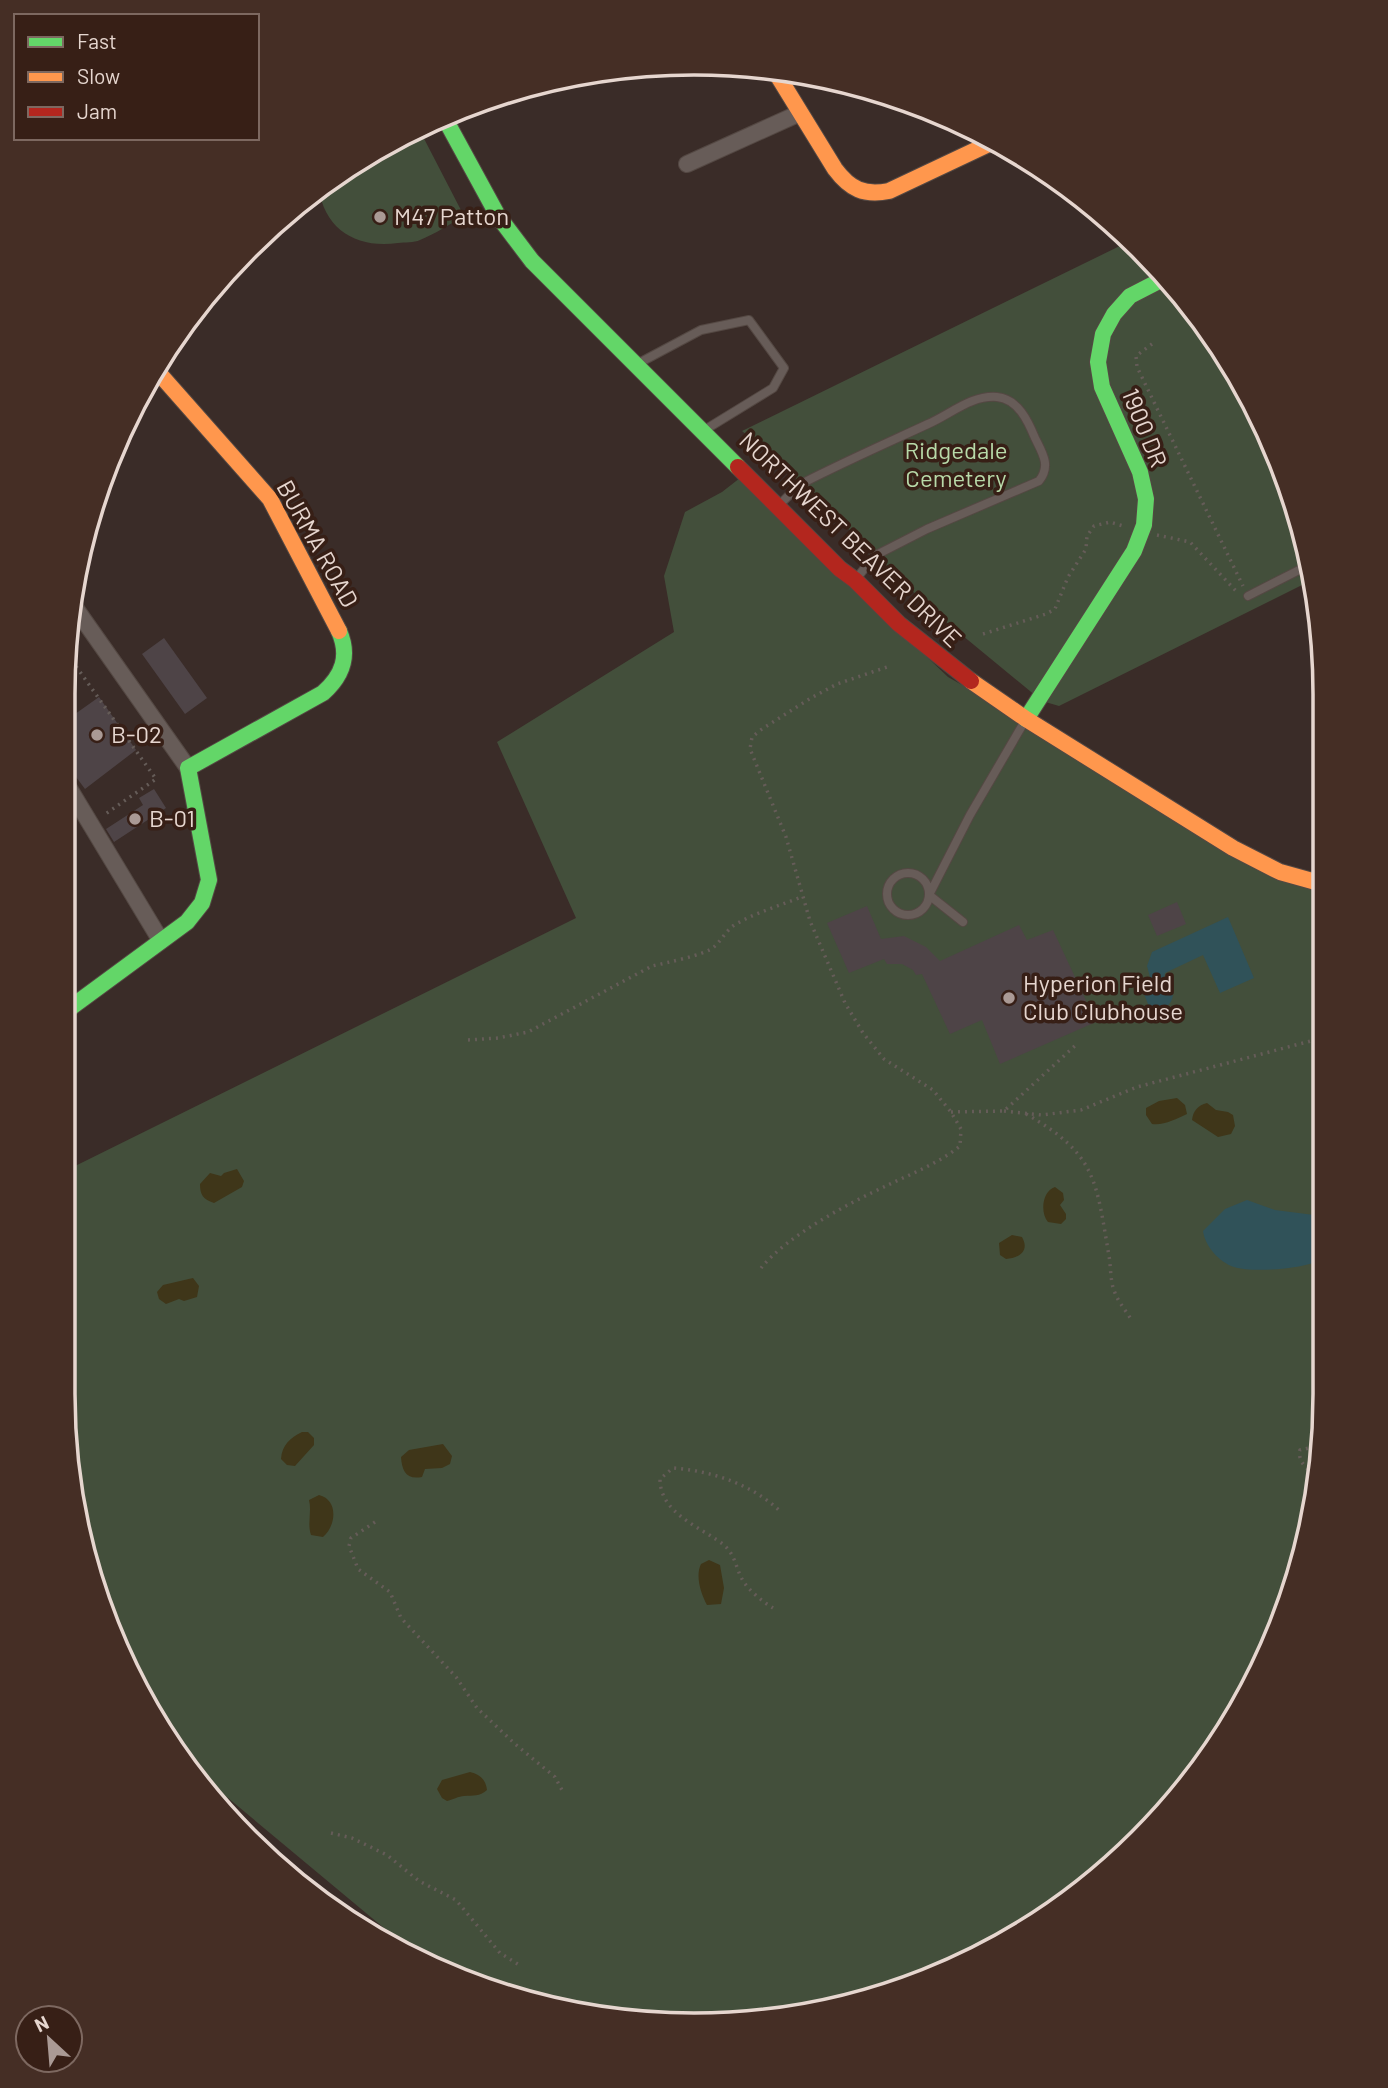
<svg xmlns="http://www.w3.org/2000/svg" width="1388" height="2088" viewBox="0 0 1388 2088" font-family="Barlow,sans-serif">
<rect width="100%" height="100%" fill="#3a2c28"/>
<path fill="#434f3b" d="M418,127L464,216C450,224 435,234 420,240C414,243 405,242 398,243C358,249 324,230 319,188Z
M1130,241L1195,310L1260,415L1304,531L1312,580L1059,706L1042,701L934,612L802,484L742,431Z
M740,478L948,677L1322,890L1320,1477L1260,1673L1168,1810L1009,1941L817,2013L652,2024L453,1977L420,1958L186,1763L170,1745L96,1596L63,1394L65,1171L576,918L497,742L674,632L664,576L685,512L722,492Z"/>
<path fill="#3f3619" d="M1177,1098L1185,1105L1187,1114C1176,1119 1163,1126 1152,1124L1146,1115V1108L1159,1101Z
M1207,1103L1216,1110L1228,1112L1233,1115L1235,1126L1231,1134L1218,1137L1192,1120C1193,1111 1198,1105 1207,1103Z
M237,1169L244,1181L242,1187L214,1203C203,1199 200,1195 200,1184L210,1173L221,1176L224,1173Z
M1055,1187L1063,1193L1064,1200L1060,1205L1066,1214V1219L1061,1224L1048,1222C1040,1213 1042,1191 1055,1187Z
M1012,1235L1022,1237C1030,1251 1019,1258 1006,1259L1000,1255L999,1243Z
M193,1278L199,1286L197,1297L184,1301L179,1299L166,1304L159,1299L157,1292L163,1285Z
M302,1432H308L314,1438V1445L295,1466L287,1465L281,1459C282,1445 290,1438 302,1432Z
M443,1444L452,1456L450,1464L442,1468L425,1469L422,1477C406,1480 402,1471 401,1457L409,1450Z
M319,1495C339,1500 336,1526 323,1537L311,1535C307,1523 312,1512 309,1500Z
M709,1560L720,1565L724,1588L721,1604L707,1605C701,1594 695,1576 701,1564Z
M470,1772C480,1774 486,1780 487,1790C479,1797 474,1795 464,1796C459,1796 452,1800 447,1801L442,1798L437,1789L442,1780Z"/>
<path fill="#305259" d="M1228,917L1254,978L1220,993L1203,955L1165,973L1164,979L1173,993C1173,1002 1168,1008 1158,1009L1148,1004L1144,994L1151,981L1147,966L1152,952Z
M1247,1200L1275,1210L1314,1215L1321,1217V1260C1303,1269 1253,1273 1234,1267C1219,1262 1205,1246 1203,1231L1225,1209Z"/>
<path fill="#4e4447" d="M164,638L207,698L185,714L142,654Z
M99,697L136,750L85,789L67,765L68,719Z
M154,789L166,808L114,842L106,829L143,805L139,798Z
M1177,902L1186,924L1157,936L1148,915Z
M867,906L881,939L904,936L926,947L940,961L1019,925L1027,940L1053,930L1096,1022L1000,1064L982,1020L950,1034L922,974L916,975L913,970L902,964H887L884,959L849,973L827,923Z"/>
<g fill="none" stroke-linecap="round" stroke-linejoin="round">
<defs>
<path id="lane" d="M639,363L701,330L749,320L784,368L773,388L703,431
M779,505C787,498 795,488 803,483C844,462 887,443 928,424C951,414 971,395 997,397C1018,399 1028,421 1035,438C1043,454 1051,466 1039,481L927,529L888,549L874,556L857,578
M1248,596L1309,565
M887 894a21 21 0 1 1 42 0a21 21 0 1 1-42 0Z
M963,922L929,895L970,815L1026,719"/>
<path id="street" d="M687,164L800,113
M71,602L188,768
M67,785L161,941
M294,1877L324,1903"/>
<path id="fast" d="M444,117L498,216L532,261L738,467
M1026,719L1134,551L1144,525L1146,499L1140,472L1102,387L1098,362L1103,334L1114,314L1130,296L1165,278
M66,1011L187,922L202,903L209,880L188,768L323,693C343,675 350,656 339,631"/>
<path id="slow" d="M773,68L835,169C850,189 864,196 889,191L995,141
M157,371L270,499L339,631
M971,681L1026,719L1233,848L1280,872L1323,884"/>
<path id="jam" d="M738,467L840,569L855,580L899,624L971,681"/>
</defs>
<use href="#lane" stroke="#544843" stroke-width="10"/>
<use href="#street" stroke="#544843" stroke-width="18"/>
<use href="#fast" stroke="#544843" stroke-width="18"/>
<use href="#slow" stroke="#544843" stroke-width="18"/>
<use href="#jam" stroke="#544843" stroke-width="18"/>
<path stroke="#655c58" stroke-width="3.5" stroke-dasharray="2 5" stroke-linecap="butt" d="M1152,344L1136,356L1137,367L1243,586
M1157,535L1190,542L1236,591
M983,634L1046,614L1055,609L1068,577L1086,549L1087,536L1094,526L1110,522L1123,526
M68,655L156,779L104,815
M468,1040L498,1038L528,1032L652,966C665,963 705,955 714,947C722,940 726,930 736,924C757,912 779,906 801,897
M1004,1111L1042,1115L1081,1110L1137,1087L1322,1038
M951,1112L1004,1111L1078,1043
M1026,1114C1097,1154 1096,1181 1109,1256C1111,1267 1110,1282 1115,1293C1119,1303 1127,1312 1132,1321
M761,1268C788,1235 849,1203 888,1185C913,1173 939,1163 960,1146L961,1129L951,1112L933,1090L884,1059L863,1033L845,1003L810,921L786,837L750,749L752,737L762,729L811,698L837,684L890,666
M1319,1478C1310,1471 1297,1463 1300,1450L1309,1448L1320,1454
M375,1522L351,1538L349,1546L358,1569L390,1592L401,1618L456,1677L477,1708L515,1744L555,1777L563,1792
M773,1608C763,1602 747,1589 742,1579C736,1568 735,1555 725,1546C704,1528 660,1515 660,1479L673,1468C712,1471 751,1484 780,1511
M331,1833L352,1838L387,1855L419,1881L456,1900L500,1953L521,1966"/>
<use href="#lane" stroke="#675c58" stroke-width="8"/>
<use href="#street" stroke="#675c58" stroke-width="16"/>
<use href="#fast" stroke="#63d668" stroke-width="16"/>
<use href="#slow" stroke="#ff974d" stroke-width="16"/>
<use href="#jam" stroke="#b3261e" stroke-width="16"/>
</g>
<g fill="#aa9a95" stroke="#371f16" stroke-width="2.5">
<circle cx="380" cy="217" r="7"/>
<circle cx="97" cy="735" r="7"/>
<circle cx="135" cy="819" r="7"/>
<circle cx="1009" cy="998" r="7"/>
</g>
<g text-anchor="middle" stroke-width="7" stroke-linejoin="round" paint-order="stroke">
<g font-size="24" fill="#e6d6cf" stroke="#371f16" text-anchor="start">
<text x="394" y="225">M47 Patton</text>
<text x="111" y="743">B-02</text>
<text x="149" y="827">B-01</text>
<text x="1023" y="992">Hyperion Field<tspan x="1023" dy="28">Club Clubhouse</tspan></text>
</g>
<g font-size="24" fill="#e6d6cf" stroke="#371f16">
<text transform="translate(1144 428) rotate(68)" y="8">1900 DR</text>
<text transform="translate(850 540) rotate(44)" y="8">NORTHWEST BEAVER DRIVE</text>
<text transform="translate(317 544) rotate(61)" y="8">BURMA ROAD</text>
</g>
<g font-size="24" fill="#b8daa9" stroke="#371f16">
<text x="956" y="459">Ridgedale<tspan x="956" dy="28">Cemetery</tspan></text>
</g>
</g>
<path d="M0 0H1388V2088H0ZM694 75H694A619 619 0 0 1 1313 694V1394A619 619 0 0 1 694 2013H694A619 619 0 0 1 75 1394V694A619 619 0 0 1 694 75Z" fill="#452e25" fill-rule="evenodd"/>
<path fill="none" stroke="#e6d6cf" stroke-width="3.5" d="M694 75H694A619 619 0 0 1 1313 694V1394A619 619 0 0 1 694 2013H694A619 619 0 0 1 75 1394V694A619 619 0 0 1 694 75Z"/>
<rect x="14" y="14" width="245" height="126" fill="#371f16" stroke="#7d6860" stroke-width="2"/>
<rect x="28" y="37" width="35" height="10" fill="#63d668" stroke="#7d6860" stroke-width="2"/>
<text x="77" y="49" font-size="21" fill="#e6d6cf">Fast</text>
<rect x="28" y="72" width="35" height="10" fill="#ff974d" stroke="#7d6860" stroke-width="2"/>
<text x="77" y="84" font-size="21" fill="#e6d6cf">Slow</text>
<rect x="28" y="107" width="35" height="10" fill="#b3261e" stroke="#7d6860" stroke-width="2"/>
<text x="77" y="119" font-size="21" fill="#e6d6cf">Jam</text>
<g transform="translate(49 2039) rotate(334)"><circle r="33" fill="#371f16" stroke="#7d6860" stroke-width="2"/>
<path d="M0-5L12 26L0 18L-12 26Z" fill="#aa9a95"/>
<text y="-10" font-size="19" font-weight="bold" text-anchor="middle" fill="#e6d6cf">N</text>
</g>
</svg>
